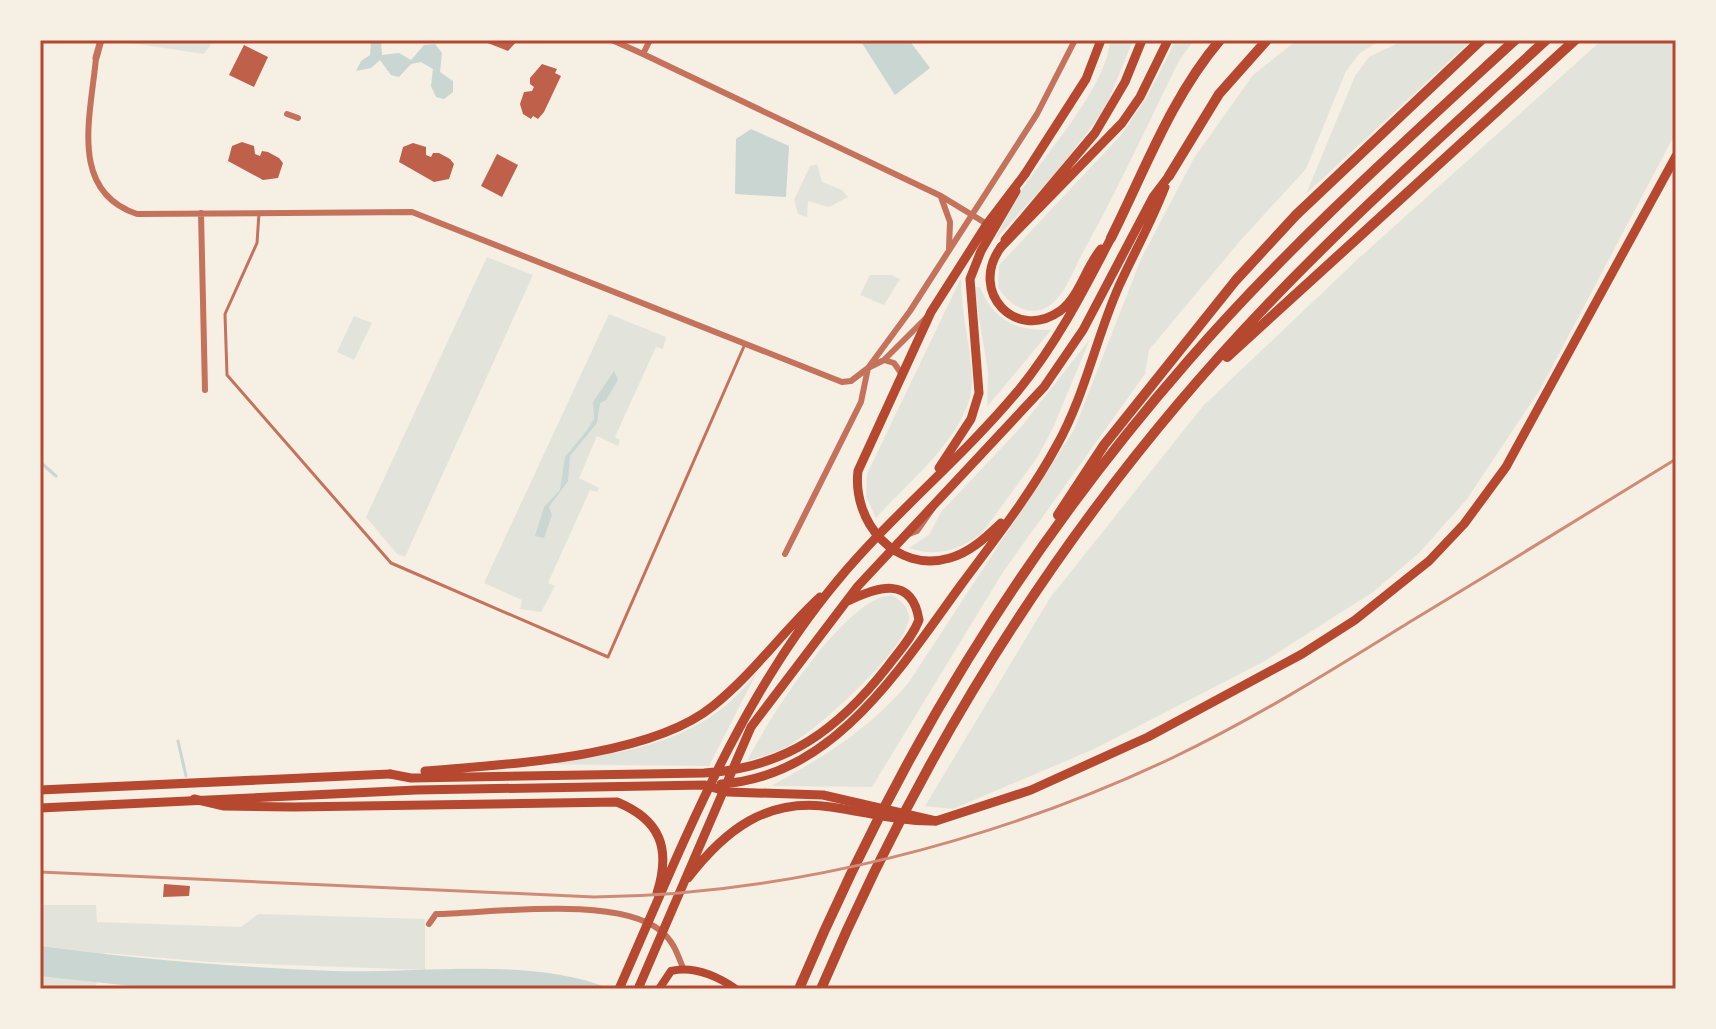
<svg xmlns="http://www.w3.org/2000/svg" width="1716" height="1029" viewBox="0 0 1716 1029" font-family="'Exo 2',sans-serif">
<rect width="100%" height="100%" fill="#f6efe4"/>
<path fill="#e2e4dc" d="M111,40H214L204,54Z
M1110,40H1133L1105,109L1055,174L994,241C1002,226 1010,210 1018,196C1044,155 1107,87 1110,40Z
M1176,40H1194L1179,61C1147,126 1117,191 1082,254C1074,269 1066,291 1054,302C1033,321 1009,306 998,287L999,265L1122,134L1148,95Z
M1297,40H1381L1360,53L1346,71L1306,169L1240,241L1149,350L1145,374L1003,572L872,787L771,786C824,757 871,728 909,682L1074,430L1141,259L1194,158L1253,75Z
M1404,40H1472L1306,194L1355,76L1369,57Z
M1602,40H1676V132L1541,388L1467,499L1419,553L1373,592L1263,662L1094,749L953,809L925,806L1050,598L1203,406L1360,257Z
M817,164L822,182L842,190L848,197L829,207L808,201L807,217L798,214L794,200L810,166Z
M487,257L533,275L405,557L397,554L366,517Z
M870,275H891L900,279L884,305L860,295Z
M961,278C961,312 970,344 972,377C975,429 909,481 876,518L866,497L867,474Z
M974,287H980C994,321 1016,331 1051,330L987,407L988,372Z
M609,314L666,337L663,349L656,347L615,437L620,440L618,446L597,436L579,478L599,488L597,492L590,490L548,583L555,586L541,612L520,609L522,600L484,583Z
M354,316L372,323L354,360L337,352Z
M1090,339L1053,428L1037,458L981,534C958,551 936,557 909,548L929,535L941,512L1021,427Z
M892,595C901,601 909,607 909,618C907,650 812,735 783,749C772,754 759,757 747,761C768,720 845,597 892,595Z
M757,672L709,766L531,764C616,755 702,747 757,672Z
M40,905H96L97,922L241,927L258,914L425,919V970L210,962L105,953L95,989H40Z"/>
<path fill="#c9d6d2" d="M371,40H381L382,55L399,53L411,60L424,45L435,44L442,53L440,72L453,81V92L444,99L436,97L431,86L433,69L421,62L411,64L399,77L391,75L380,60L371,68L356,71L361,61L370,55Z
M860,40H909L930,68L895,95Z
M751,129L789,146L786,197L735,194L736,139Z
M614,371L618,380L606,400L600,403L597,423L570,456L568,481L549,507L552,515L544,538L535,536L544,507L560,490L565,457L588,429L594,419L593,402Z
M40,946C137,959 235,967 333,971C420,974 531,956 611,989H159L40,976Z"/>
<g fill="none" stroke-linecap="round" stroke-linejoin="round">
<path stroke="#c9d6d2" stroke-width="3" d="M40,462L56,476
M178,741L186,776"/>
</g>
<path fill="#bf614a" d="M480,40H518L508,51Z
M244,45L268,57L254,87L229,75Z
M542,64L557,69L555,73L561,76L544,112L538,119L533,116L531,119L523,114L520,104L524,92L532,91L534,87L530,84V78Z
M242,142L254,146L255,154L260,156L262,151L268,152L279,158L283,163L278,178L263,180L228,161L232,146Z
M413,143L426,147V155L431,157L433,153H439L450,159L454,164L449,179L434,182L399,162L403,147Z
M497,154L518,165L502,197L481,186Z
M164,884L190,886L189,896L163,897Z"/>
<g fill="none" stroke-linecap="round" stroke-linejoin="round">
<path stroke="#c5725c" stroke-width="3" d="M259,213L257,243L225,314L227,375L391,563L608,657L745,344"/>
<path stroke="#c5725c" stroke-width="6" d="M612,40L643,54
M650,40L643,54L941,196L987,224
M96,58C91,115 68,191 137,214L412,212L842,382L851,381L868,368L910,311L1037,114L1075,40
M287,114L298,118
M941,197L950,222L949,248
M201,213L205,390
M884,360L894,363L901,373
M909,534L917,531L933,508
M785,554L861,402L868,368L884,360L926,318
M429,924L436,914C491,913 618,895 661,931C674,942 677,953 683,968"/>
<path stroke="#c5725c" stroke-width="7" d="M96,58L101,40"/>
<path stroke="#b5482f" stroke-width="8" d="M659,989L671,971C693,966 717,976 736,989"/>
<path stroke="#b5482f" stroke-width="9" d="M1025,174L1086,79L1101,40
M1005,240L1095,133L1125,82L1142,40
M1001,247L1122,123L1140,97L1168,40
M40,790L390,774
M40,808L416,790L705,785L728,792L823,795L936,821L1031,790L1148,737L1302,654L1355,620L1429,561L1464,524L1506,467L1676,156"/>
<path stroke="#b5482f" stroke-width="9" d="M1001,247C968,292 1016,342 1060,311C1080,296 1085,268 1101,249
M939,468L971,419L979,393L970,279L981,251L1016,191
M1001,523C986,537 971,552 950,558C895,574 852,521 858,471L931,312L987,224L1025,174
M425,771C507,764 649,758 713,706C753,674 783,631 820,597
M390,774L411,778L704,773C786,768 838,730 888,666C899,651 912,638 919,620C912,575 877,587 848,601
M721,784C834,777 901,667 961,585C995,539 1030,495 1057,445C1085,395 1096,338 1119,286C1134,253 1152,221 1165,187
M194,799L224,806L294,807L617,802C661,820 671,849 657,893
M688,878C725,830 767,797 831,807C867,812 900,822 936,821
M619,989C681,849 738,699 838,580C893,514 961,459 1017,392C1056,345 1083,292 1111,238
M638,989L751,727L858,586L1044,387L1083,330L1153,197L1169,176"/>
<path stroke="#b5482f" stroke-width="10" d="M1169,176L1219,94L1267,40
M1111,238C1145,170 1171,98 1220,40
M1227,357L1575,40
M1058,515L1104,445L1236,280L1296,215L1481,40
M799,989C897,757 1022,551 1188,361C1288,246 1403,143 1515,40
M821,989C929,735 1078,502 1269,303C1357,211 1453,126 1546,40"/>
<path stroke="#cf8b77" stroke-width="3" d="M40,872L594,897C788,895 997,841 1172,758C1256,718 1334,669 1413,620C1501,567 1588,513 1676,459"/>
</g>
<rect width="1716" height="1029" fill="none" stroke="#f6efe4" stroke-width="84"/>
<rect x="42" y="42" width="1632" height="945" fill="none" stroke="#b5482f" stroke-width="3"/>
</svg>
